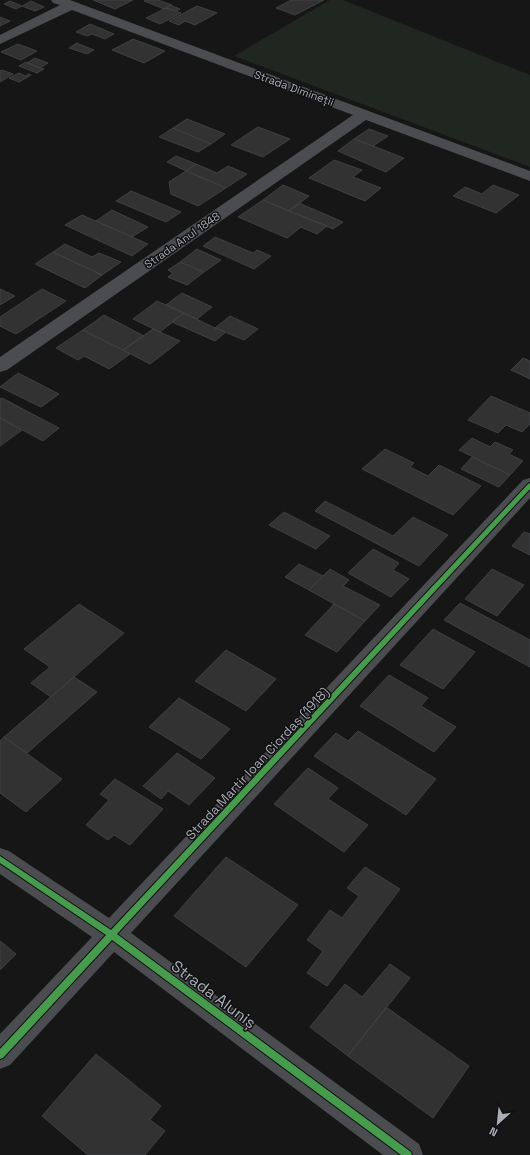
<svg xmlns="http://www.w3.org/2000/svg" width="530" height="1155" viewBox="0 0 530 1155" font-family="'Space Grotesk',sans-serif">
<rect width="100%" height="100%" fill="#161616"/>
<path fill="#202620" d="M330,0H343L530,75V167L234,56Z"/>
<path fill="#323233" stroke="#3f4042" d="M93,0H133L115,9Z
M146,0H158L172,5L164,9L144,1Z
M291,0H324L295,15L276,8Z
M10,1L22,6L16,9L4,4Z
M31,1L44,7L35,11L22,6Z
M170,5L180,9L176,11L166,8Z
M197,6L217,13L195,25L185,21L179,25L169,21Z
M166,8L181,13L160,24L146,18Z
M0,17L10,21L0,26Z
M90,24L114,34L105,39L92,34L87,36L76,32Z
M133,39L165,51L144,63L112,50Z
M77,43L81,45L94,50L87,54L69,48Z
M18,44L37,51L21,60L1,52Z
M35,58L48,63L40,68L27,63Z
M26,62L40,68L44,69L37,73L19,66Z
M2,70L13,74L0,82V71Z
M19,73L26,76L28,74L31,75L19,82L9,78Z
M187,119L225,134L211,144L173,128Z
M258,127L290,139L263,157L231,145Z
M173,128L211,144L198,152L159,137Z
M369,129L388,136L373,146L354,139Z
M354,139L373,146L404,158L386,172L338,151Z
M176,156L196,164L186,171L167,162Z
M334,160L362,170L353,177L381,188L365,201L309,178Z
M196,164L217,173L228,166L247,174L226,188L186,171Z
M186,171L226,188L198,206L171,194L169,182Z
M283,185L309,196L289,211L263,200Z
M493,185L519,195L496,213L453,196L465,187L482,194Z
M131,191L181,212L166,222L116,201Z
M263,200L289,211L327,226L317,234L301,227L287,238L238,217Z
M299,203L343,222L333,229L289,211Z
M112,210L148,227L132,237L96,221Z
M82,215L132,237L148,244L132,256L65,225Z
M215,237L253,253L257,250L271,256L254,269L203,246Z
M65,244L92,257L99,253L121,262L102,275L53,252Z
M197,249L221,260L204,272L180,262Z
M53,252L102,275L85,288L35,264Z
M180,262L204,272L187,285L168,277L173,273L168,270Z
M0,289L15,296L0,305Z
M42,289L66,301L16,334L0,326V317Z
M182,293L212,307L197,319L166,305Z
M157,301L184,313L160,332L133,319Z
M184,313L215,328L226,332L215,341L172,322Z
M104,315L144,336L123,350L83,330Z
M230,316L258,329L244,340L215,328Z
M153,329L180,341L150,364L123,350Z
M83,330L123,350L130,354L109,369L84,356L78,360L56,348Z
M523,358L530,361V379L511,370Z
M18,373L59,394L41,407L0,387Z
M491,396L530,413V424L522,432L506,425L498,433L468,420Z
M2,398L59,428L43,441L0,418V399Z
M0,418L22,430L0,446Z
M472,438L490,447L495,442L513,450L509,454L523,461L510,475L459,450Z
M385,449L414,463L410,467L428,476L439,465L481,486L453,515L362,469Z
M472,457L510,475L499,487L461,469Z
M325,501L393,536L413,517L448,535L419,566L315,511Z
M284,512L330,536L316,549L269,525Z
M524,532L530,534V555L512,546Z
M373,549L399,563L393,570L409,579L391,597L348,573Z
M299,564L323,576L309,590L285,577Z
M330,569L349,580L343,586L380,605L365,621L309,590Z
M492,569L524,585L497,616L465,599Z
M460,603L530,640V667L444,620Z
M79,604L124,633L51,697L31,683L50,667L24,649Z
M334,604L365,621L337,652L305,635Z
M433,629L475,652L443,689L400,665Z
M226,650L276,679L246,711L195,681Z
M389,675L428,698L421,706L456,727L434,752L360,706Z
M74,677L97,692L27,753L4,737Z
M179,698L230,729L201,759L149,727Z
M358,731L436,779L406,815L314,756L336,733L348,741Z
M4,737L62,779L26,812L0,793V741Z
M177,753L215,778L189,805L168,791L161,799L143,786Z
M308,768L338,788L328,799L368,825L344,852L274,804Z
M115,779L163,809L130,845L114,835L108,840L86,825L109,800L100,794Z
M226,857L298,905L246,967L174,916Z
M365,867L400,889L327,986L307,973L323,951L307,940L330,910L342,918L359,896L347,888Z
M0,941L16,954L0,970Z
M390,964L410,978L348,1056L310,1027L345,984L362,997Z
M386,1007L469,1066L433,1118L348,1056Z
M96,1054L161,1106L150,1120L165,1131L145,1155H88L42,1116Z"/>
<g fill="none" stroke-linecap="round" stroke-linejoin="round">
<path fill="#4b4c4f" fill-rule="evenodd" d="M51,0H70L530,171V181L366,120L7,370L0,372V357L353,115L72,10L0,44V35L60,5L53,3Z
M530,478V498L131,933L419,1144L423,1155H383L114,952L10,1065L0,1069V1034L92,937L0,874V848L9,851L109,918L523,480Z"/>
<defs>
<path id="cycleway" d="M530,483V489L117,934L411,1152L412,1155H401L112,940L3,1058L0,1059V1049L106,935L0,863V856L111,930L528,484Z"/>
</defs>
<use href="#cycleway" stroke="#101012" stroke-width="2"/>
<use href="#cycleway" fill="#469c4c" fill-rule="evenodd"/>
</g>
<g text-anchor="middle" stroke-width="3" stroke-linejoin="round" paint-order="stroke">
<g font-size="11" fill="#a9aeb5" stroke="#101012">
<text transform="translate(294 88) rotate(20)" y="4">Strada Dimineții</text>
<text transform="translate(182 240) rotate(-35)" y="4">Strada Anul 1848</text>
</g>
<g font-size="13" fill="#a9aeb5" stroke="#101012">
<text transform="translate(257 763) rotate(-47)" y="5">Strada Martir Ioan Ciordaș (1918)</text>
</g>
<g font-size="16" fill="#a9aeb5" stroke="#101012">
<text transform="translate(214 994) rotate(37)" y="6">Strada Aluniș</text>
</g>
</g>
<g transform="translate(498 1123) rotate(207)" stroke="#101012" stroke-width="3" paint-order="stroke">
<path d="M0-3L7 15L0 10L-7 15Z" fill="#a9aeb5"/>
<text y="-6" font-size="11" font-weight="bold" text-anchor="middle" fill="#a9aeb5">N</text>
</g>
</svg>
